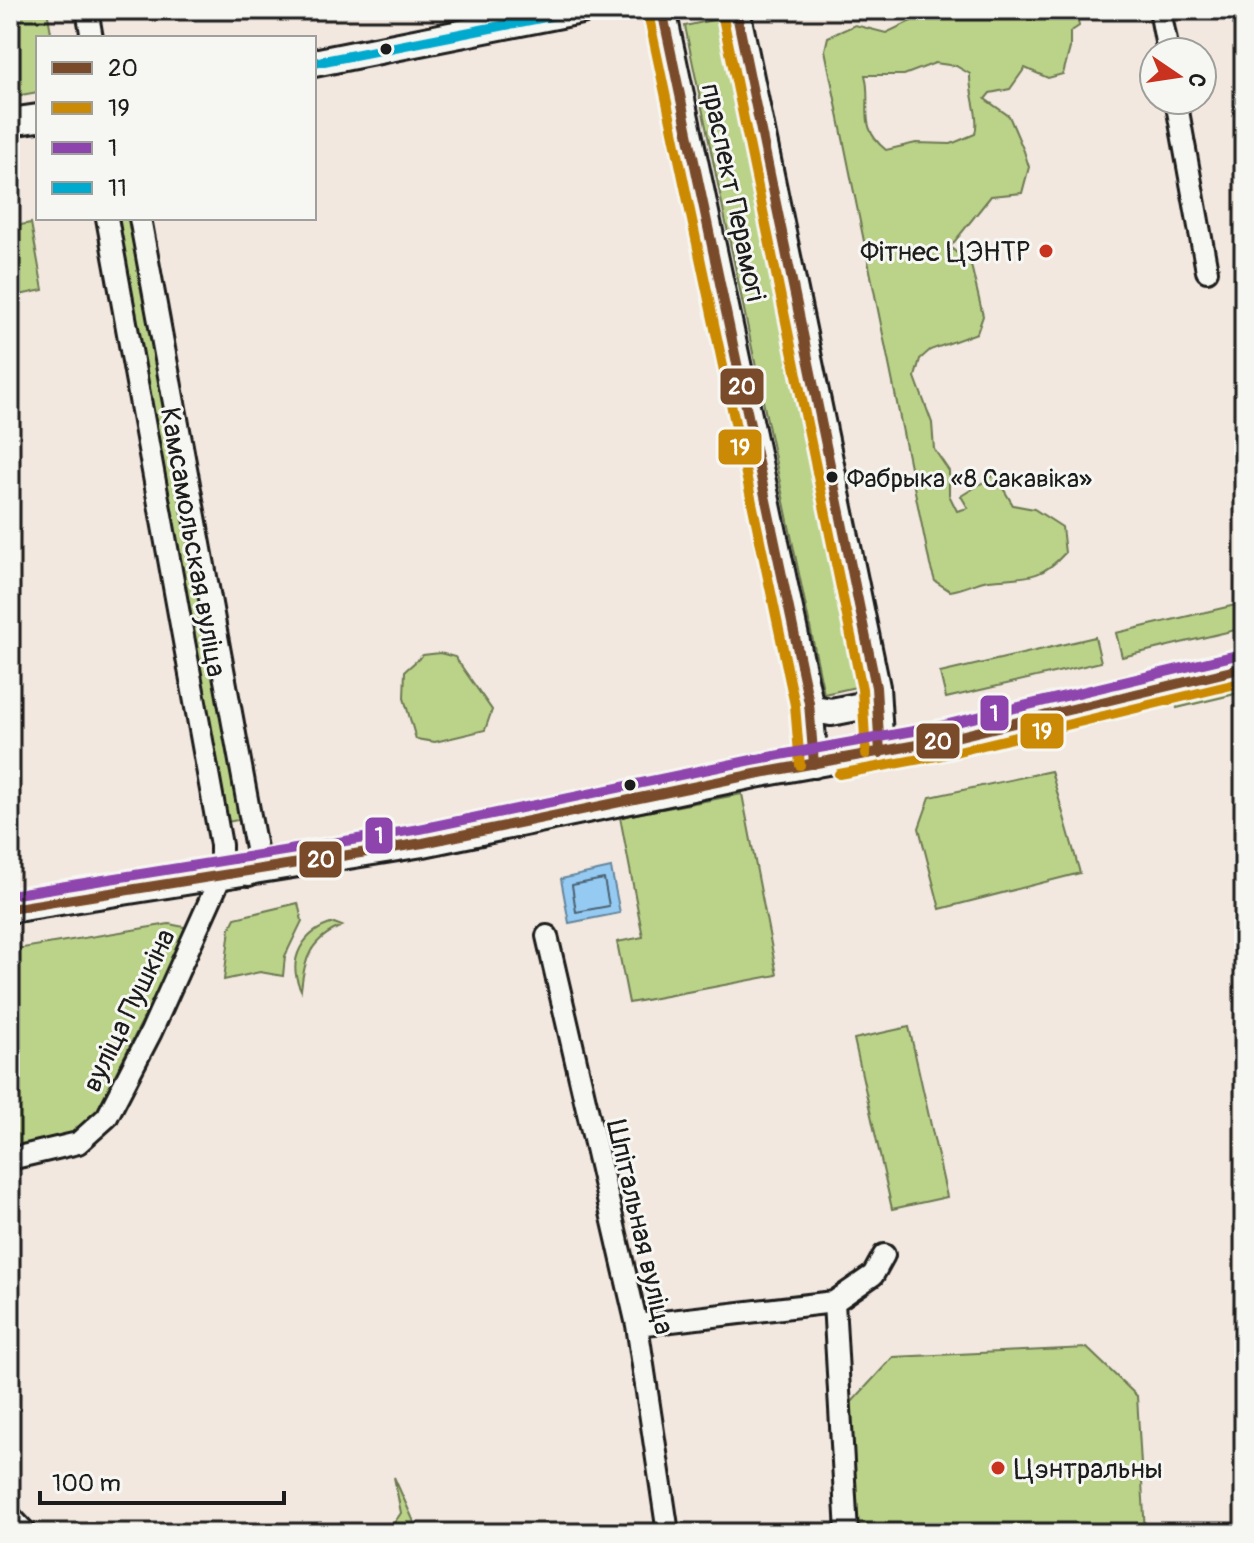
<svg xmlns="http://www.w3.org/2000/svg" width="1254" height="1543" viewBox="0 0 1254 1543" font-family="Pangolin,sans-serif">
<rect width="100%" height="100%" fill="#f2e8df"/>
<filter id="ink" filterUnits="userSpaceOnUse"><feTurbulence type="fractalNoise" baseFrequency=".0125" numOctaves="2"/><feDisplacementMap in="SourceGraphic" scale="16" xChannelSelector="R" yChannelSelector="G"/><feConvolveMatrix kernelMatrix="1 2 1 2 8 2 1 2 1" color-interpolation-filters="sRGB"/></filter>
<g filter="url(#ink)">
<path fill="#bbd389" stroke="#6c7852" stroke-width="2" fill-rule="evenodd" d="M10,10H47L52,38H38V92L10,97Z
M934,10H1076L1079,26L1070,32V48L1063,74L1048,78L1025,68L1010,89L990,93L985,99L1009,116L1024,151L1029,167L1022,193L991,196L950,247L971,265L983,316L977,333L930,350L920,359L915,377L932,423L934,449L949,471V495L957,511L968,508L961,496L995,475L1013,505L1034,509L1062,527L1065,553C1039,582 1023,576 988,580C976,582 964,589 950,591L935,581L930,565L825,50L828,37L855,25L886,33ZM935,63L956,66L970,74C969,94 980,115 975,134L951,144L916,143L886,150C856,126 873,105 865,75H904Z
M731,16L865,685L824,694L685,26Z
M113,218H130L243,819L227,822Z
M31,223L43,290L10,297V227Z
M1244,603V628L1122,657L1116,633Z
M1095,637L1101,662L946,698L940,673Z
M440,653L455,657L492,710L485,730L435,742L416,739L404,698L405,671L423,655Z
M1244,678V692L1177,708L1174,695Z
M1051,771L1080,873L940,909L919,828L930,797Z
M742,794L777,975L629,1003L617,942L643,937L620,817Z
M298,903L302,921L285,956L283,976L260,972L224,980L230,928L235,918Z
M334,923L342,926C311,939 304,958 301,990C286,960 303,931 334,923Z
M169,924L189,928L94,1117L76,1136L10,1148V950Z
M909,1027L947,1197L892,1209L854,1039Z
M1087,1348L1137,1396L1145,1533H858L850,1404L893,1357Z
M394,1477L419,1533H361L364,1528L394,1523L401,1513Z"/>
<path fill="#95cbf3" stroke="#65859d" stroke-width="2" d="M611,868L620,913L569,923L561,879Z"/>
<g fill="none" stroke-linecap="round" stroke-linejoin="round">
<path stroke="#4c6272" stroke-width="2" d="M604,879L609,906L576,912L572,885Z"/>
<defs>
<path id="minor" d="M87,10L92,38
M1160,10L1168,52
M1176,100L1207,271
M140,218L260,870L249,875
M547,936L637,1325L668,1533
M10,1159L78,1143L107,1117L151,1032L221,876V845L107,218
M834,1302L847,1533
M834,1302L873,1275L884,1255
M637,1325L834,1302
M10,1516L26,1533"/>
<path id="major" d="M662,10L809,703L814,764
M736,10L876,687L880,753
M314,63L581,10
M10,122L38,118
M809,708L831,712L862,706L876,687
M10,909L423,843L755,774L939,741L1244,668"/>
</defs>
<use href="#minor" stroke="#1c1c1c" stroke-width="26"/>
<use href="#major" stroke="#1c1c1c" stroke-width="32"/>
<use href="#minor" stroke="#f6f6f2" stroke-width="20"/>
<use href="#major" stroke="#f6f6f2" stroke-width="26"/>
<defs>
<path id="bus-1" d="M662,10L809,703L814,764
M736,10L876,687L880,753
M10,909L423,843L755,774L939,741L1244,668"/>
<path id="bus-2" d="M648,13L795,705L800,765
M722,13L862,689L866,754
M839,774L942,755L1244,682"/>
<path id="bus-3" d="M10,895L420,829L752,760L936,727L1241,654"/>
<path id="bus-4" d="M314,63L581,10"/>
</defs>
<use href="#bus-1" stroke="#f6f6f2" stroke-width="16"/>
<use href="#bus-2" stroke="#f6f6f2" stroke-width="16"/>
<use href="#bus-3" stroke="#f6f6f2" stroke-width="16"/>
<use href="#bus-4" stroke="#f6f6f2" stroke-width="16"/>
<use href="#bus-1" stroke="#7a4b2a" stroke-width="10"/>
<use href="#bus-2" stroke="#cb8a06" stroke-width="10"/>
<use href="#bus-3" stroke="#8e44ad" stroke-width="10"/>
<use href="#bus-4" stroke="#00a9ce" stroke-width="10"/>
</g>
</g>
<g fill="#1c1c1c" stroke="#f6f6f2" stroke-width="3">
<circle cx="386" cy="49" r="7"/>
<circle cx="832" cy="477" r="7"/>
<circle cx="630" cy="785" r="7"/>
</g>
<g fill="#c8321e" stroke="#f6f6f2" stroke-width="3">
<circle cx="1046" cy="251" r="8"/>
<circle cx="998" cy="1468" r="8"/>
</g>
<g text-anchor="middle" stroke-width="6" stroke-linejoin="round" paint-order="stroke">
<g font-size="26" fill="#1c1c1c" stroke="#f6f6f2" text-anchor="start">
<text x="847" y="487">Фабрыка «8 Сакавіка»</text>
</g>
<g font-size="28" fill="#1c1c1c" stroke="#f6f6f2">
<text transform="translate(734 192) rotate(78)" y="10">праспект Перамогі</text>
<text transform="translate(194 542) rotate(80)" y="10">Камсамольская вуліца</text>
<text transform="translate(128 1010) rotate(-64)" y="10">вуліца Пушкіна</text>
<text transform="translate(641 1227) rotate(77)" y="10">Шпітальная вуліца</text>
</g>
<g font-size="28" fill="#1c1c1c" stroke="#f6f6f2" text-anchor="end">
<text x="1030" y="261">Фітнес ЦЭНТР</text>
<text x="1014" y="1478" text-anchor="start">Цэнтральны</text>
</g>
</g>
<g stroke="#f6f6f2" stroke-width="3">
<rect x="719" y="367" width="46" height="39" rx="8" fill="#7a4b2a"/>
<rect x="717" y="428" width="46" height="38" rx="8" fill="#cb8a06"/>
<rect x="979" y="694" width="31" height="38" rx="8" fill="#8e44ad"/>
<rect x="1019" y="712" width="46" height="38" rx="8" fill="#cb8a06"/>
<rect x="915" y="722" width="46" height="38" rx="8" fill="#7a4b2a"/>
<rect x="364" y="816" width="30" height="39" rx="8" fill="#8e44ad"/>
<rect x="298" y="840" width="45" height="39" rx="8" fill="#7a4b2a"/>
</g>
<g font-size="22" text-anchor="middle" font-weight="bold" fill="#fff">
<text x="742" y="394">20</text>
<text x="740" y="455">19</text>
<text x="994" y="721">1</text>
<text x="1042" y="739">19</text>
<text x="938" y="749">20</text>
<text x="379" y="843">1</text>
<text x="321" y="867">20</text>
</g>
<rect width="1254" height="1543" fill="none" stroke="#f6f6f2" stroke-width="40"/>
<rect x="20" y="20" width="1214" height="1503" fill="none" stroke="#1c1c1c" stroke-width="3" filter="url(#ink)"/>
<rect x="36" y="36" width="280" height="184" fill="#f6f6f2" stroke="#9f9f9c" stroke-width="2"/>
<rect x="52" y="62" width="40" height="12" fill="#7a4b2a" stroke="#9f9f9c" stroke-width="2"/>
<text x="108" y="76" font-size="24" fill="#1c1c1c">20</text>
<rect x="52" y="102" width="40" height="12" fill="#cb8a06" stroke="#9f9f9c" stroke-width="2"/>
<text x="108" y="116" font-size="24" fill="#1c1c1c">19</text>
<rect x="52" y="142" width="40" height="12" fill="#8e44ad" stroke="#9f9f9c" stroke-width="2"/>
<text x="108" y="156" font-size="24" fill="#1c1c1c">1</text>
<rect x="52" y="182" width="40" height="12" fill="#00a9ce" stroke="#9f9f9c" stroke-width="2"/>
<text x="108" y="196" font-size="24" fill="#1c1c1c">11</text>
<g transform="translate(1178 76) rotate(103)"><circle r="38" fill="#f6f6f2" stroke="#9f9f9c" stroke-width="2"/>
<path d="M0-6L14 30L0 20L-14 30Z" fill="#c8321e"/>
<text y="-12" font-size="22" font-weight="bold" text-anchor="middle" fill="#1c1c1c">С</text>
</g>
<path d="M40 1491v12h244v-12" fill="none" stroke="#1c1c1c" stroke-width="4"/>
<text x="52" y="1491" font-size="24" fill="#1c1c1c" stroke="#f6f6f2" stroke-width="6" paint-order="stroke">100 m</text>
</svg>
